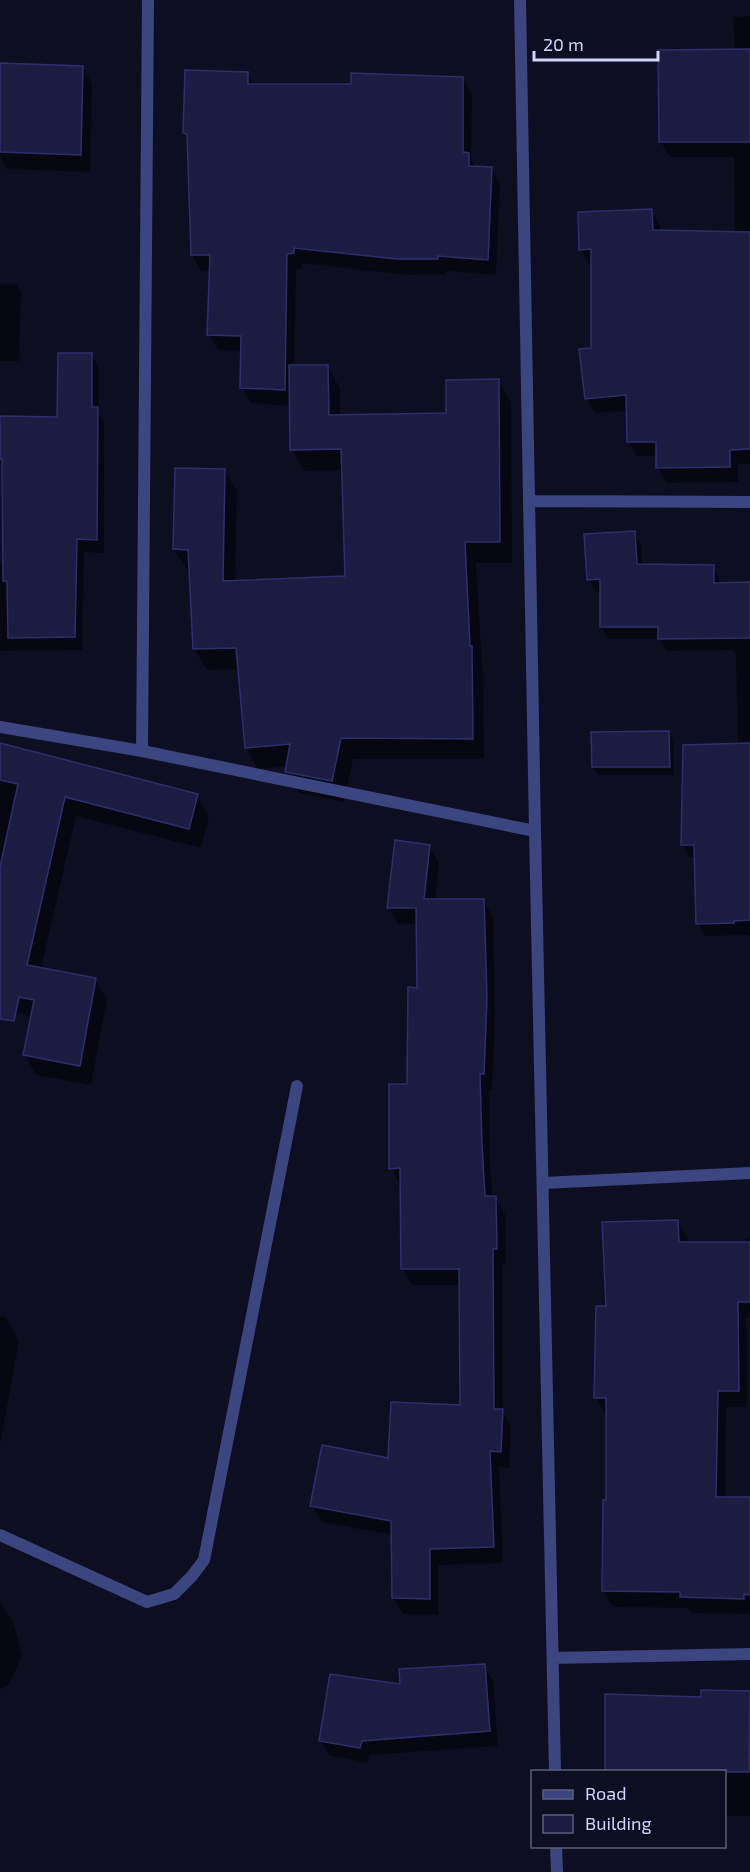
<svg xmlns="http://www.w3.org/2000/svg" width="750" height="1872" viewBox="0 0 750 1872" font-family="'Exo 2',sans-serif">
<rect width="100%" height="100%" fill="#0e0e22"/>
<path fill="#0007" d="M750,16V464H738V482L666,483L658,468L657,456H637L628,441V411L595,413L586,398L592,349L593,264H589L580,249L651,211L660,226V232L735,234L734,157H670L661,142L735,51L733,17Z
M0,65L83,67L92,84L90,172L7,169L0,156Z
M247,73L254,86H352L463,78L472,94L471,159L476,168H491L500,184L496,275L446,271V274L407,275L302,263V269H296L294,367H328L340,388V416L447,414L498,381L511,402L512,563H476L482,666L483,669L484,759H353L344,802L299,793L286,771L287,766L258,769L246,748L239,669L207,670L194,649L191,570H187L174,549L224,470L237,491L235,582L347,578L343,470L304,471L292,450L291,406L251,403L242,388L243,351L218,350L209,334L211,270L201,271L192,255L189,140L185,133Z
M0,284H16L21,292L19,361H0Z
M91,354L99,368V413L104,422V553L84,552L82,650L0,651V562L4,560V469L0,462V417L58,418Z
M634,533L641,545L642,566L713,567L720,579V584L750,583V935L705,936L698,924L696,857H689L682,844L736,743H738L736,654L734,650L666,651L659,639H608L601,627V592H596L589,579Z
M668,733L673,741L674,775H598L593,767Z
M0,744L197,796L209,816L201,848L76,816L41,969L95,980L107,999L91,1085L36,1075L25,1055L32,1017L0,1009Z
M429,846L439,863L435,901L483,900L493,917L495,1015L492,1090H489L490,1163L493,1198H495L505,1214L506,1265H502L503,1412L511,1427L509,1468L499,1467L503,1563L438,1565V1615L403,1614L393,1598V1535L321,1522L312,1505L390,1460L461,1406V1285H412L403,1269L400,1185L391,1168L408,1085L418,989V924H398L389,908Z
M677,1221L687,1237V1244H746L745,1239L750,1238V1318H746L747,1407H726L725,1499H750V1614L691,1613L688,1608L613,1607L603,1591L607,1502L608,1414H605L596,1397L608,1308Z
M0,1316L6,1317L19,1341L0,1445Z
M0,1601L14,1624L22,1656L8,1686L0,1689Z
M484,1666L493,1680L498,1746L369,1755L368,1763L329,1755L321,1741L402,1686Z
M702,1692L750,1693V1816H724V1772H605L607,1696L702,1698Z"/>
<path fill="#1c1b42" stroke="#2e2e6d" stroke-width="1.5" d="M750,49V142H659L658,50Z
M0,63L83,66L81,155L0,152Z
M185,70L248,72V84H351V73L463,77V152L469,153V166L492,167L488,260L438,256V259H397L294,248V253L287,254L285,390L240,388L241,336L207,335L210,255H191L187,134L183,133Z
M652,209L653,230L750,232V449L730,450V467L656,468V442H627L626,395L585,399L579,349L591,348V249L579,250L578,212Z
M58,353H92V407H98L97,540L77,539L75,637L8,638L7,581H3L2,459H0V416L57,417Z
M289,365H328L329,415L446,413V380L499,379L500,542H465L470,646H472L473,739L341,738L332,781L285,772L290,744L245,748L236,648L193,649L188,550L173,549L175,468L225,469L223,581L345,576L341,449L290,450Z
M635,531L637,564L714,565V583L750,582V638L658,639V627H600V579L587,580L584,534Z
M669,731L670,767H592L591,732Z
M0,743L198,794L189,829L65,797L27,965L96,978L80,1066L23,1055L34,1000L19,997L14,1021L0,1019V867L18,784L0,780Z
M750,743V920L734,921V923L696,924L694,845H681L683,745Z
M395,840L430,845L424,899H484L487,998L484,1074H480L482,1145L485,1196H496L497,1249H493L494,1409H503L501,1452L490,1451L494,1547L430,1549V1599L392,1598L391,1521L310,1506L322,1445L388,1458L391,1402L460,1405L459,1269H401L400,1168L389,1169V1084H407L408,987L417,988L416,908H387Z
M678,1220L679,1242H750V1302H738L739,1391H718L716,1497H750V1595L744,1594V1599L680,1597V1592L602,1591L603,1500H606V1398H594L596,1306H606L602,1222Z
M485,1664L490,1731L362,1741L360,1748L319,1741L330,1674L400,1684L399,1669Z
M701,1690L750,1691L749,1772H605V1694L701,1697Z"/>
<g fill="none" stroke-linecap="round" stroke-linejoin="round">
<path stroke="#3b457f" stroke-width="12" d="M520,0L535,831L555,1772
M530,501L750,502
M0,727L142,751L535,831
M142,751L148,0
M543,1183L750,1173
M0,1535L147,1602L174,1594L192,1576L204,1560L297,1086
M553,1658L750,1654
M556,1846L557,1872"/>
</g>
<rect x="531" y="1770" width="195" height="78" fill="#0e0e22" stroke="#5c5d7a" stroke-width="1.5"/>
<rect x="543" y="1790" width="30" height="9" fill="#3b457f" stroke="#5c5d7a" stroke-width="1.5"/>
<text x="585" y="1800" font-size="18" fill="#d0d4fe">Road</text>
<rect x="543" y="1815" width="30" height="18" fill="#1c1b42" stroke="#5c5d7a" stroke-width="1.5"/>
<text x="585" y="1830" font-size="18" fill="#d0d4fe">Building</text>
<path d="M534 51v9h124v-9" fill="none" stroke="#d0d4fe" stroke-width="3"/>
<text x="543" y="51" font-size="18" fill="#d0d4fe" stroke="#0e0e22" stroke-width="4.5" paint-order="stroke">20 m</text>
</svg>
